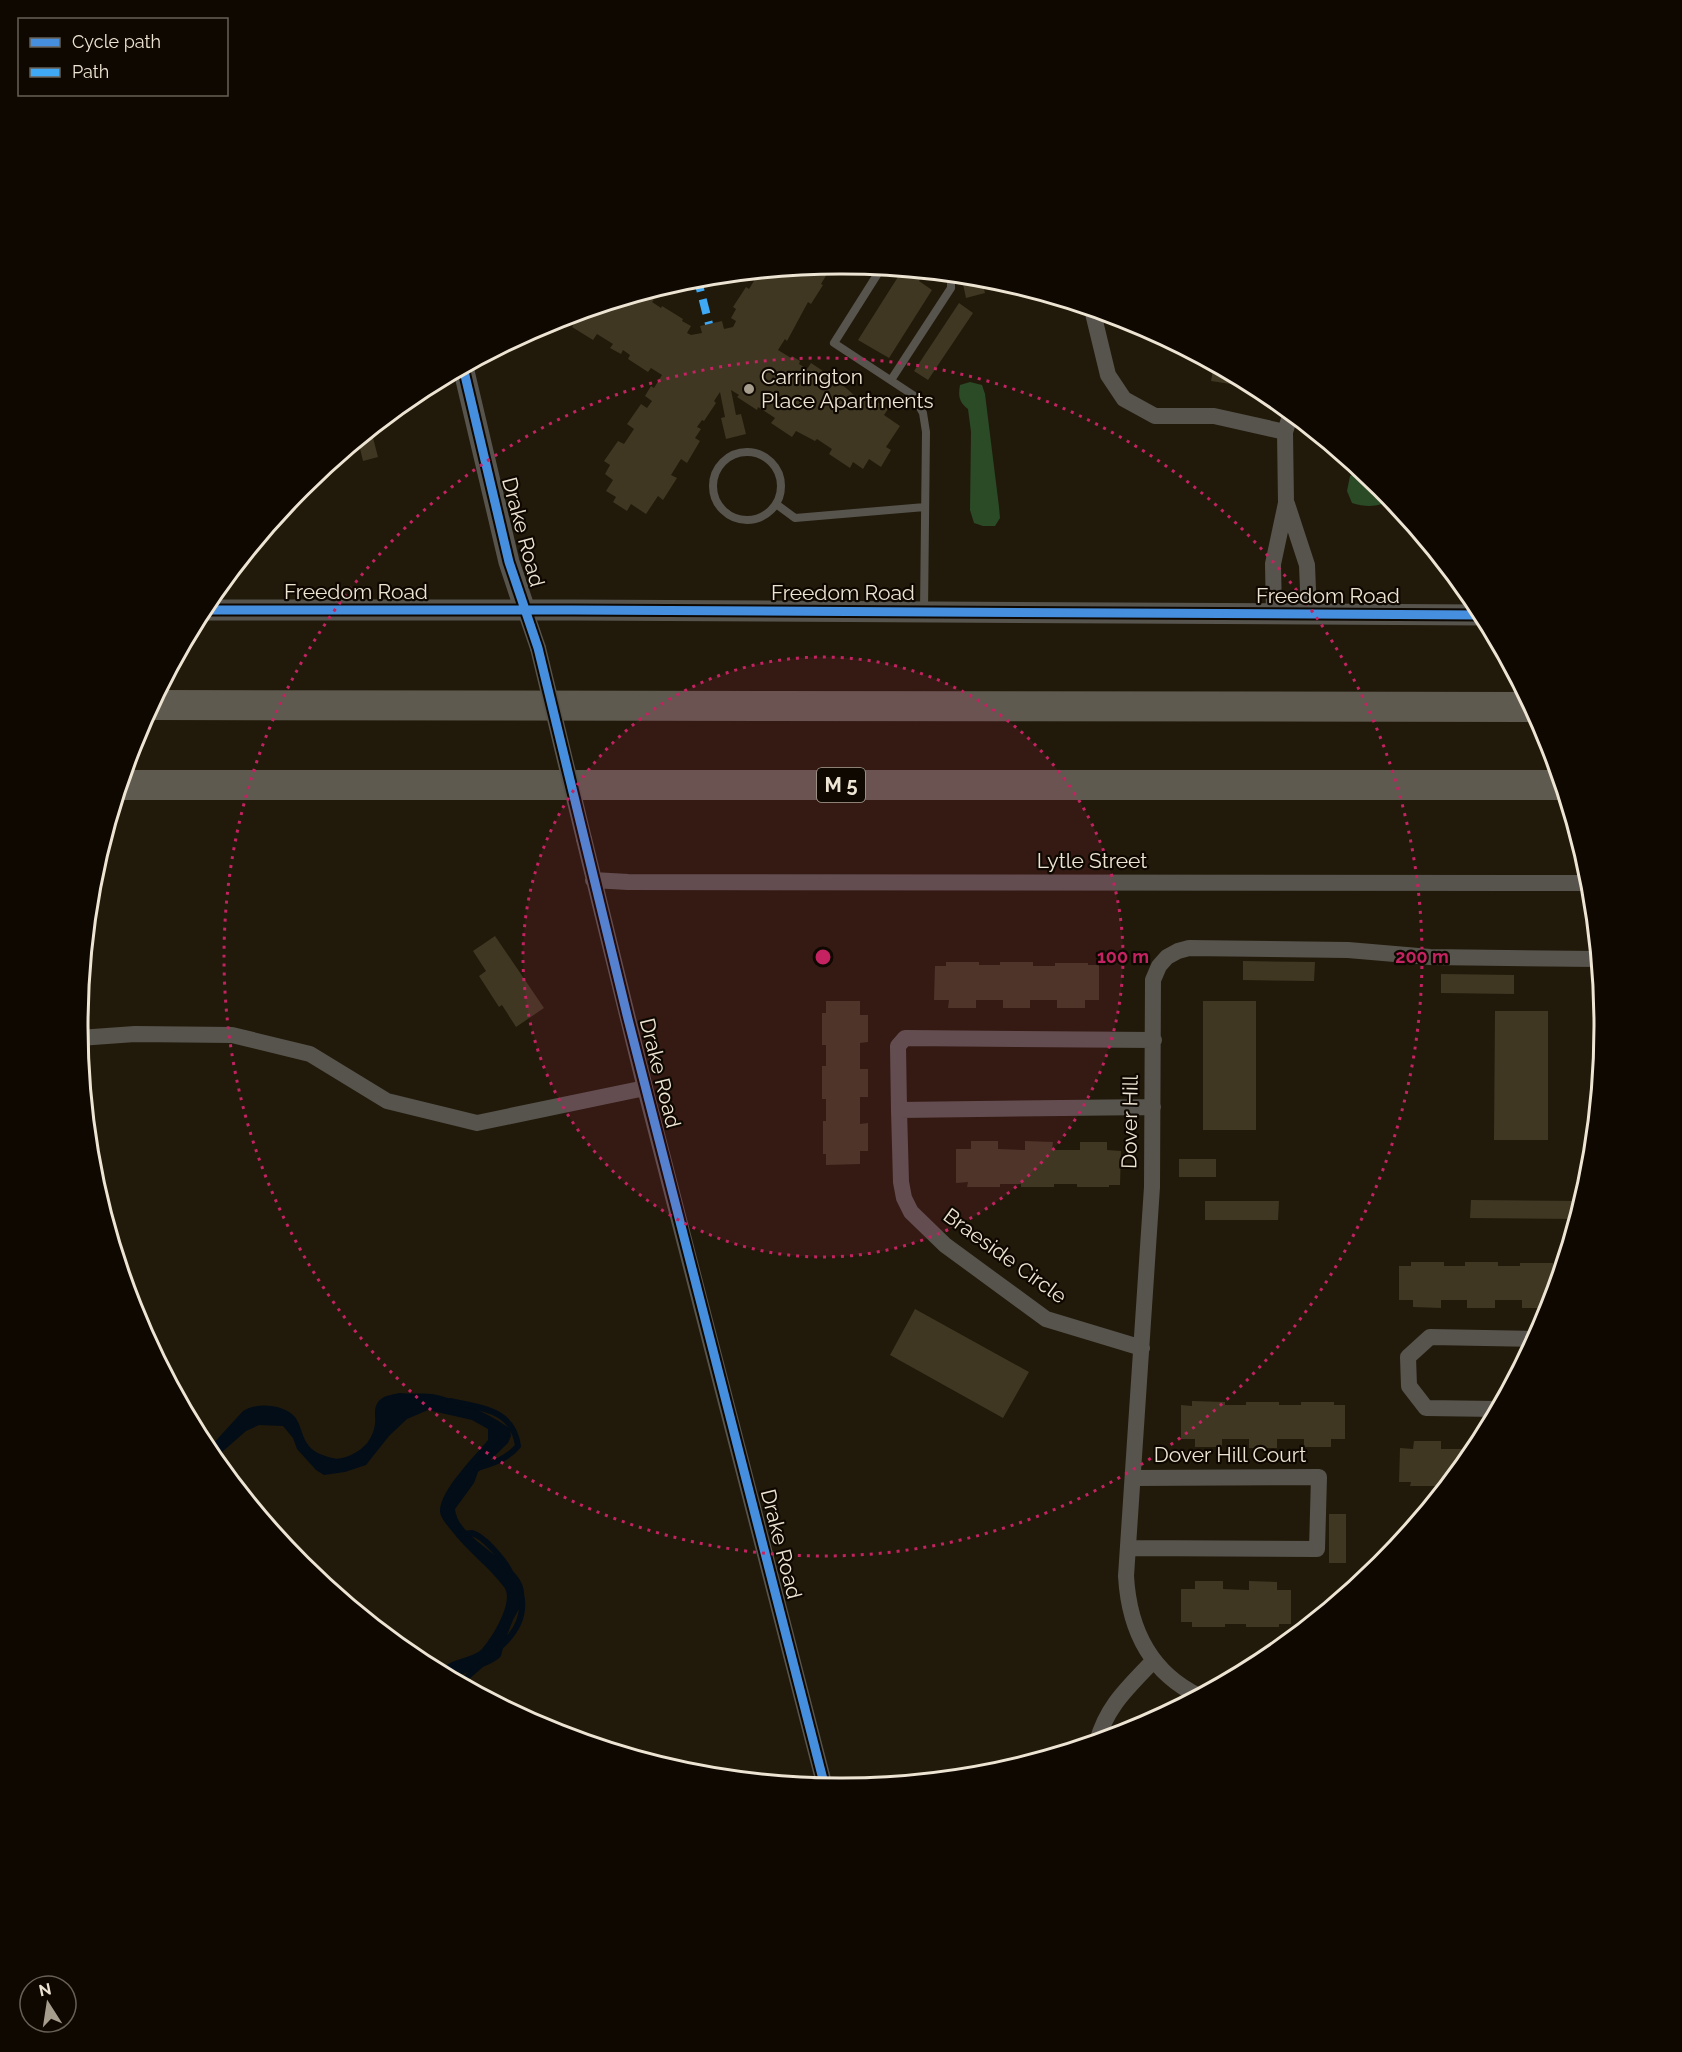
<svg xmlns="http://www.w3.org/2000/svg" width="1682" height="2052" viewBox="0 0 1682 2052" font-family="Raleway,sans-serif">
<rect width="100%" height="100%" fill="#211a0a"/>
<path fill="#2b4a26" d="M970,382L982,385L985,394L999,507L1000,518L995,526H983L974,523L970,510L971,432L968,409C959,402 958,396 960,385Z
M1360,470L1381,487L1391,499C1380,508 1365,507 1352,503L1347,491L1350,476Z"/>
<path fill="#030d18" d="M399,1393C410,1394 421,1393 432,1394C452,1397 495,1416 510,1429L511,1436L508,1443L478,1472L474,1483L455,1509C458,1542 525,1563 524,1594C523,1604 517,1612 513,1620C508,1632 504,1643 501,1656C490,1668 468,1669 453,1680L438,1672C452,1657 472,1659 482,1649C492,1638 515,1601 504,1587C489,1567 467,1551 451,1530C447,1525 440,1517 440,1511C440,1490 475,1456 488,1440V1429L472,1420L428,1410L407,1419L389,1436L366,1465L345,1472L324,1475L316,1470L297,1449L293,1438L283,1426L259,1425L246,1431L214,1459L206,1449L211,1446L243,1411C256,1402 284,1404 295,1417C301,1425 302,1438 309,1446C313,1452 326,1457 333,1458C338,1460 346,1457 351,1455C364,1449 373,1439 375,1424C376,1416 373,1409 378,1402C383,1395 392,1395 399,1393Z"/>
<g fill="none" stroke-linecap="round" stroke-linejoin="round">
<path stroke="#030d18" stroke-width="6" d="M450,1401C481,1408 513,1409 518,1446C507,1459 494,1463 477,1468
M462,1534C465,1534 469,1533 472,1533C484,1536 505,1561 510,1572
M499,1648C515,1634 526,1616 521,1594
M460,1683L483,1663"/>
</g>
<path fill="#3f3722" d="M827,264L822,272L827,274L821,284L823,285L811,304L808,302L787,341L785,339L778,350L791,358L792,356L800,361L799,364L807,369L811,363L832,377L828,383L835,387L839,382L861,401L865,394L888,409L884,415L900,426L886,447L891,450L881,467L869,459L863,469L853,462L850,468L829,454L832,449L817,439L815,441L796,431L792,437L771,423L775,418L758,407L757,410L737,397L739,395L731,390L736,415L741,414L746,434L726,439L721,418L725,417L720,392L714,401L716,403L704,421L702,420L697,427L701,429L695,438L700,441L687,463L681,459L671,475L677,478L663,500L658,496L646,514L631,504L627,511L613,502L616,497L606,491L613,480L605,474L610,465L604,461L618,441L624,444L634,429L627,424L641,404L647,408L652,401L645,396L651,386L654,388L662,375L651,368L648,372L628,359L630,355L623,350L621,354L610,348L613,344L597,334L593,340L572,327L576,321L567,315L639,294L643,296L644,294L654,300L652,302L661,308L662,306L683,319L682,321L691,326L687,333L691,335L702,333L700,326L722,321L724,329L733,327L736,321L731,318L736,309L733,307L746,287L749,289L760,271Z
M903,269L925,271L919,281L932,290L889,358L858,340Z
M961,275L981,277L985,293L966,298Z
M959,303L973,313L928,380L914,371Z
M1214,364L1257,388L1211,381Z
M371,430L378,457L363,461L358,440Z
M495,936L544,1008L516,1027L502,1005L499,1007L479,976L486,971L473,951Z
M1243,961L1315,962L1314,981L1243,980Z
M946,962H979V965H1000V962H1033V966H1055V963H1088V965H1099V1000H1085V1008H1057V1000H1030V1008H1003V1000H976V1008H948L949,1000H934L935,966H946Z
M1441,974L1514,975V994L1441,993Z
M826,1001H860V1015H868V1042L860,1043V1069H868V1097H860V1124L868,1123V1151H860V1164L826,1165V1154H823V1121H826V1099H822V1066H826V1045H822V1013H826Z
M1203,1001H1256V1130H1203Z
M1495,1011H1548V1140H1494Z
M971,1141H998V1149L1025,1150V1141L1053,1142L1052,1150H1080V1142H1107V1150L1121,1151L1120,1185H1109V1187H1077V1184H1054V1187H1021V1184H1000V1187H967L968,1182L956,1183V1149H971Z
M1179,1159H1216V1177H1179Z
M1471,1200L1582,1201L1576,1219L1470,1218Z
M1205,1201H1279L1278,1220H1205Z
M1411,1262H1444V1266H1465V1262H1498V1266H1520V1263H1553V1266H1562L1551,1300H1550L1549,1308H1522V1300H1495V1308H1467V1300H1441V1308L1413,1307V1300H1399V1266H1411Z
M915,1309L1029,1372L1003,1418L890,1355Z
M1192,1401L1225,1402V1405H1246V1402H1279V1405H1301V1402H1334V1405H1345V1439H1331V1447H1304V1439H1277V1448H1249V1439H1222V1447H1195V1439H1181V1405L1192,1406Z
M1414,1441H1441V1449H1468V1441H1480L1475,1450L1448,1483H1443V1486H1410L1411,1482H1399L1400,1448L1413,1449Z
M1329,1514H1346V1563H1329Z
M1195,1581H1223V1589L1249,1590V1581L1277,1582V1590H1291V1624H1279V1627H1246V1624H1225V1627H1192V1622H1181V1589H1195Z"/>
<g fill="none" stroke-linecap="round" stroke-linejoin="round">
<path stroke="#57544e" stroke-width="8" d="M882,267L834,343L913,395L923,413L926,432L924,611
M891,380L951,288V274
M713 486a34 34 0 1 1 68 0a34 34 0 1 1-68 0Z
M776,504L795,518L925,507"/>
<path stroke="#57544e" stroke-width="16" d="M1092,309L1108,375L1124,399L1155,416H1214L1285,432L1291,413
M1287,504L1307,565L1309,614
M525,610L538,648
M1274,614L1273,564L1286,503L1285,432
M584,839L645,1088L825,1787
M593,880L628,882L1590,883
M79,1038L135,1034L232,1035L310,1054L387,1101L477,1123L645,1088
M899,1110L898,1046L905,1038L1154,1040
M1142,1348L1046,1319L945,1245L911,1212L904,1198L901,1182L899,1110L1153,1107
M1497,1409L1426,1408L1409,1386L1408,1357L1430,1337L1535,1339
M1129,1548L1317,1549L1319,1477L1134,1478
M1199,1696C1149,1672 1129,1628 1126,1576L1152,1187L1153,980L1159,966L1167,957L1178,951L1189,948L1348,950L1430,957L1597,959
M1097,1742C1107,1705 1129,1687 1154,1660"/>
<path stroke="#57544e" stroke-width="21" d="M463,367L509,562L525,610
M202,610H572L1482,615"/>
<path stroke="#5f5a4f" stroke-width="30" d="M152,705L1531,707
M121,785H1561"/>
<path stroke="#57544e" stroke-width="16" d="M538,648L584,839"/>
<path stroke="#3fa9f5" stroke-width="8" stroke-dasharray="15 8" stroke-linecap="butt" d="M697,277L709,324"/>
<defs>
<path id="cycleway" d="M463,367L509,562L538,648L628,1019L825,1787
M202,610H572L1482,615"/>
</defs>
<use href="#cycleway" stroke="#0e0801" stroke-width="13"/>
<use href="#cycleway" stroke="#468fdf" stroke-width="9"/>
</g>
<circle cx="823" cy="957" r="300" fill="#c42261" fill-opacity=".12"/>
<g fill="none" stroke="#c42261" stroke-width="3" stroke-dasharray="3 6">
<circle cx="823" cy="957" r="300"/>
<circle cx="823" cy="957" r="599"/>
</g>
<circle fill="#a69d8d" stroke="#0e0801" stroke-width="2" cx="749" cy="389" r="6"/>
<g text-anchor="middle" stroke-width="4.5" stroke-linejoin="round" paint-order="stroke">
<rect fill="#0e0801" stroke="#aba294" stroke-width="1.5" x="817" y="768" width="48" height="34" rx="4.5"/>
<g font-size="20" font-weight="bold" fill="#eee4d3">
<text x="841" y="792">M 5</text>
</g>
<g font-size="21" fill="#eee4d3" stroke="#0e0801" text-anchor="start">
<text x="761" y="384">Carrington<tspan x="761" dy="24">Place Apartments</tspan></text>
</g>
<g font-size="21" fill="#eee4d3" stroke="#0e0801">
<text transform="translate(523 532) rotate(75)" y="7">Drake Road</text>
<text x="356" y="599">Freedom Road</text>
<text x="843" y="600">Freedom Road</text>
<text x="1328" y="603">Freedom Road</text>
<text x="1092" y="868">Lytle Street</text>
<text transform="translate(660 1073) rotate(76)" y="7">Drake Road</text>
<text transform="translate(1130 1122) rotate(-89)" y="7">Dover Hill</text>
<text transform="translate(1005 1256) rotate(36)" y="7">Braeside Circle</text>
<text x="1230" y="1462">Dover Hill Court</text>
<text transform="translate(781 1544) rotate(76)" y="7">Drake Road</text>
</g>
</g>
<path d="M0 0H1682V2052H0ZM840 274H842A752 752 0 0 1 1594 1026V1026A752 752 0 0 1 842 1778H840A752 752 0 0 1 88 1026V1026A752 752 0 0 1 840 274Z" fill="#0e0801" fill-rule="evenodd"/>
<path fill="none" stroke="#eee4d3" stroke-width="3" d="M840 274H842A752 752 0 0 1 1594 1026V1026A752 752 0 0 1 842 1778H840A752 752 0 0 1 88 1026V1026A752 752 0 0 1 840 274Z"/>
<circle cx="823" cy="957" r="9" fill="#c42261" stroke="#0e0801" stroke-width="3"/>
<g font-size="18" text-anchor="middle" font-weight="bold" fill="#c42261" stroke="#0e0801" stroke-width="4.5" stroke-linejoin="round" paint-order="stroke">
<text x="1123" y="963">100 m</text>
<text x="1422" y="963">200 m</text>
</g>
<rect x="18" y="18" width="210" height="78" fill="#0e0801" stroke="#686055" stroke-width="1.5"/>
<rect x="30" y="38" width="30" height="9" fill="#468fdf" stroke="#686055" stroke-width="1.5"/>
<text x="72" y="48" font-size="18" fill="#eee4d3">Cycle path</text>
<rect x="30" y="68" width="30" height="9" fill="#3fa9f5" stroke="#686055" stroke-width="1.5"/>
<text x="72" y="78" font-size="18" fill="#eee4d3">Path</text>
<g transform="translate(48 2004) rotate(348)"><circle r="28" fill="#0e0801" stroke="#686055" stroke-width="1.5"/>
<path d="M0-4.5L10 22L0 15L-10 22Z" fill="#a69d8d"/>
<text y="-9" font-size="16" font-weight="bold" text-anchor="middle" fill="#eee4d3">N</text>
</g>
</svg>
